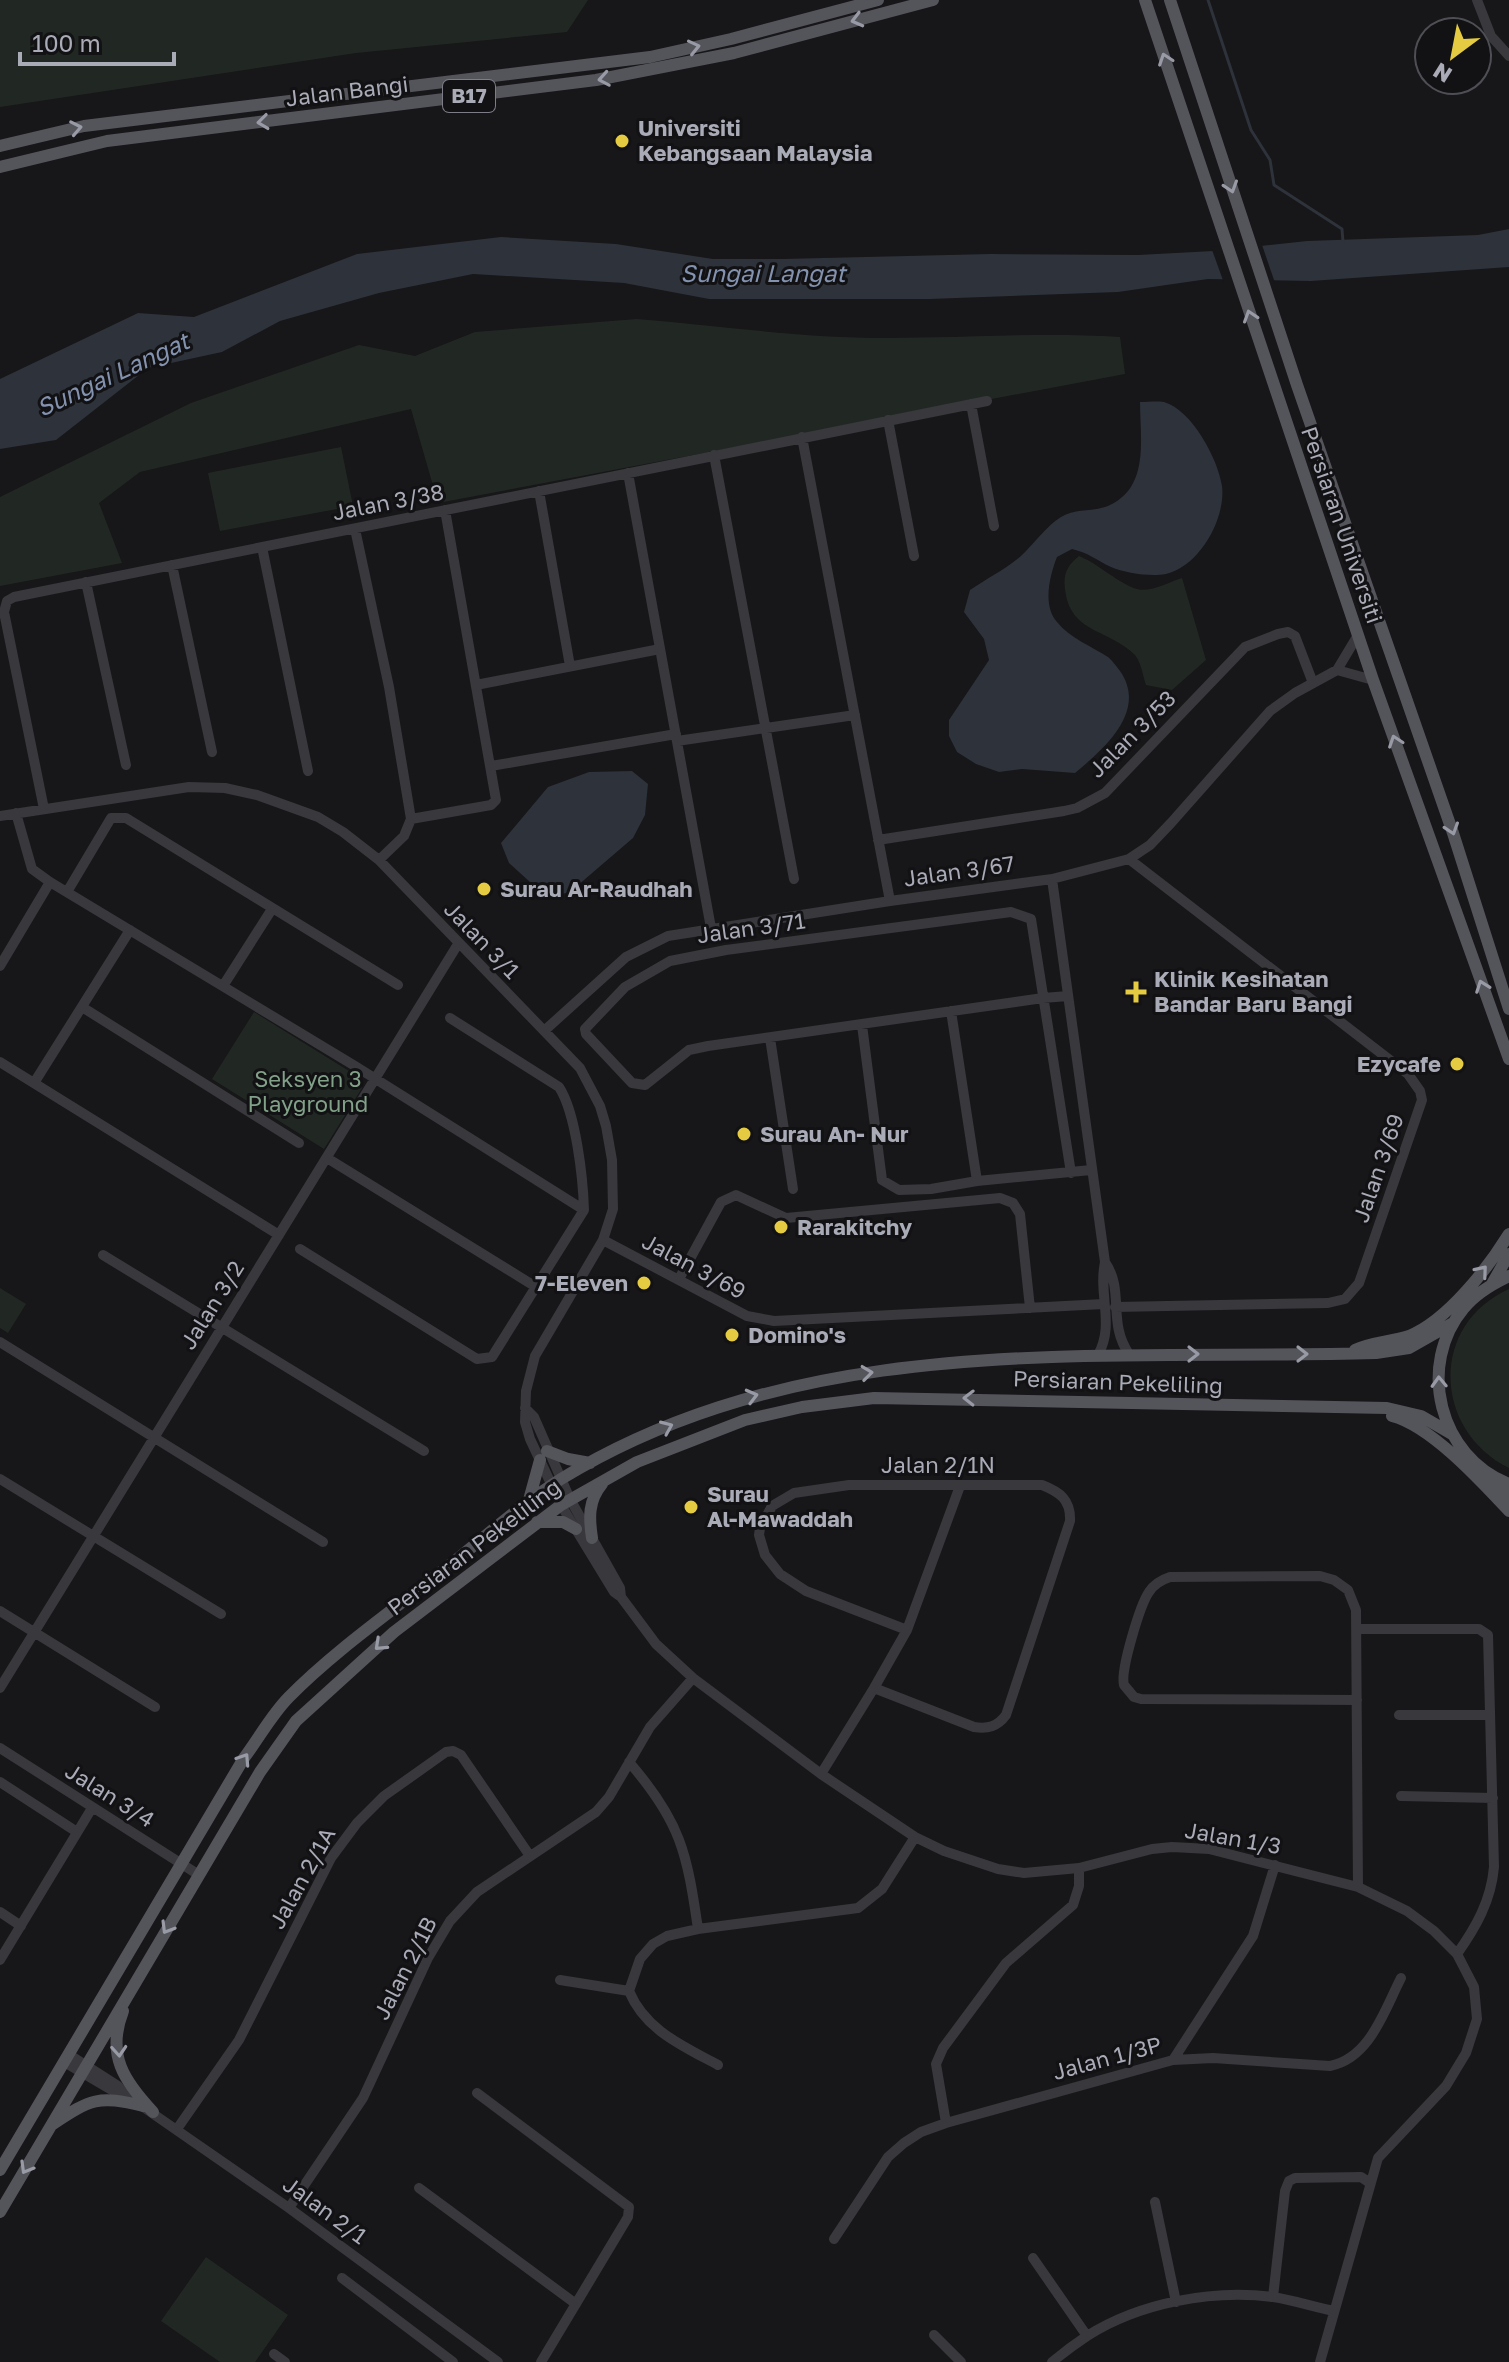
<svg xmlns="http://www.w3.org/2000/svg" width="1509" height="2362" viewBox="0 0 1509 2362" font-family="'Golos Text',sans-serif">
<rect width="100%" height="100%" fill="#171618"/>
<path fill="#212823" d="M0,0H588L567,32L356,53L0,107Z
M637,319C720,326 804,338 887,338C966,338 1040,332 1120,337L1125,374L438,503L411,409L140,472L99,503L122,563L0,586V497L191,403L359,345L415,356L475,332Z
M341,447L353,506L220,531L208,473Z
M1079,556C1099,564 1119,584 1137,589C1150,593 1169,582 1182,578L1206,660L1172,690L1146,685C1143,676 1141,662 1135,655C1108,628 1070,634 1065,589C1063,574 1067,566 1079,556Z
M254,1012L357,1076L362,1088L324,1149L212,1079Z
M0,1288L26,1304L8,1333L0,1328Z
M1509,1289V1468C1433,1430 1429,1325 1509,1289Z
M206,2257L288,2315L255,2362H220L161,2321Z"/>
<path fill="#2d323b" d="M1509,229V267L1311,281L1208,279L1118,292L930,299H709L624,283L473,274L379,293L280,321L222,352L148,368L56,440L0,449V379L138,313L194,317L357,254L501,237L616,244L713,259H782L990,254L1138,255L1213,251L1307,241L1478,235Z
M1140,402C1147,402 1157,401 1164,402C1192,410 1218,459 1222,486C1226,518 1200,566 1166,574C1150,577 1125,573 1111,567C1096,560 1089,553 1072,549L1057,557C1050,575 1042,605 1057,622C1070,638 1091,646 1108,657C1113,661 1116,666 1120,671C1148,711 1104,749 1075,773L1022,769L999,772L976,764L957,752L949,736V720L989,660L984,639L964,612L970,590C986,579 1006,569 1021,556C1034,544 1046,526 1061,517C1076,508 1093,512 1108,506C1150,488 1140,439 1140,402Z
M632,771L648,784L645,815L633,838L570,892L554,896L541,892L509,863L501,843L548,787L589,772Z"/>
<path fill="#171618" d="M1261,242L1275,283H1224L1211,247Z"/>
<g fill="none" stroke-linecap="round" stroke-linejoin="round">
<path stroke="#2d323b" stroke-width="3" d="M1208,0L1251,130L1270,160L1274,185L1342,229L1343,242"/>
<path stroke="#38383d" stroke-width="10" d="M1477,0L1491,36L1509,56
M971,404L994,526
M888,420L914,556
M802,437L890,901
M714,455L794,879
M628,473L711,928
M539,491L570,666
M355,529L389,687L411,819L404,836L379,860
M262,547L308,771
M172,565L212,752
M86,582L126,765
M1337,670L1373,680
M476,685L660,649
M677,741L855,715
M491,766L676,734
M44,809L4,612L7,601L14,597L987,401
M16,813L32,869L50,882L355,1066L584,1210
M0,816L189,787L225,788L257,795L318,817L343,832L379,860L580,1068L600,1106L606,1126L612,1160L613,1209L603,1240L535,1356L526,1391L525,1422L530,1439L561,1505L614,1592L621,1597L656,1644L693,1678L821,1774L915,1837L944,1851L998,1869L1024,1873L1079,1868L1152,1849L1172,1847L1209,1849L1358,1887L1407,1911L1434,1931L1457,1954L1474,1987L1477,2019L1466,2053L1446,2086L1378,2158L1320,2362
M411,819L491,805L496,800L445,510
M878,840L1064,811L1077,808L1105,793L1245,647L1278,634L1288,632L1295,636L1313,683
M1052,879L1105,1262C1098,1295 1115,1325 1098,1355
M67,892L111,818H126L398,985
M0,966L50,882
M223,986L272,909
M1068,996L1043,998L708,1046L689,1050L645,1085L632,1083L586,1034L585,1029L625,987L670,961L726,950L1011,912L1031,919L1071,1173
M82,1007L299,1143
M951,1011L977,1181
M450,1018L559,1087C576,1113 583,1178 584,1210
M862,1025L882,1180L899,1190L931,1189L977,1181L1091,1170
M544,1031L626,957L668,936L890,901L1052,879L1129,859L1150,845L1171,823L1270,711L1295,693L1337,670L1358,635
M770,1038L793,1189
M0,1062L279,1235
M34,1083L130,930
M327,1158L536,1287
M603,1240L747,1316L774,1321L1104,1304
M300,1249L477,1359L492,1357L584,1210
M103,1255L424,1451
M1105,1262C1125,1291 1107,1322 1129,1354
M679,1279L721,1202L736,1195L786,1218L1000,1198L1013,1203L1020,1214L1030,1308
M1115,1307L1328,1303L1345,1299L1359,1283L1422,1100L1420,1091L1408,1074L1129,859
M0,1342L323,1542
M525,1408L534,1417L570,1499L620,1588L621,1597
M0,1479L221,1614
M0,1611L155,1707
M1357,1629H1479L1488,1635L1494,1867C1491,1901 1476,1927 1457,1954
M0,1688L458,944
M874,1688L974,1727C988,1729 997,1727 1006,1715L1070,1521C1071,1500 1060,1492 1042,1485H849L794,1493L772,1506L760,1528L759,1535L765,1555L780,1574L806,1591L907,1630
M1357,1700L1141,1699L1134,1697L1124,1685C1120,1671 1140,1605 1149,1592C1154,1584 1161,1580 1170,1577L1320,1576L1334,1580L1348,1590L1356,1610L1358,1887
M1399,1715H1490
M0,1748L199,1875
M629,1762C681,1822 687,1853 698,1929
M821,1774L874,1688L907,1630L960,1486
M0,1782L77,1832
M1401,1796L1493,1798
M0,1912L21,1926
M0,1960L92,1808
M560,1980L629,1991
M68,2054L118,2086L126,2095L289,2208L498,2362
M1173,2060L1253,1936L1275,1865
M64,2062L115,2092L124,2094
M718,2065C683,2046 645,2030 629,1991L640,1959L653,1944L667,1936L698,1929L858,1908L882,1889L915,1837
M477,2093L629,2207L628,2217L541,2362
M946,2123L936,2064L943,2048L1006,1963L1073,1905L1079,1886V1868
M177,2129L239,2040L331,1858L357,1823L384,1796L446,1752L453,1751L461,1755L530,1856
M419,2188L576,2304
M1155,2202L1176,2302
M289,2208L363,2098L428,1958L450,1921L477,1892L596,1812L609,1797L650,1727L693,1678
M834,2239L888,2157L904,2143L921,2132L946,2123L1173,2060L1213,2058L1330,2066C1370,2058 1384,2011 1401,1978
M1033,2258L1087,2336
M342,2278L453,2362
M1273,2297L1285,2191L1289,2181L1295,2178L1361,2177L1370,2183
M934,2335L961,2362
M274,2354L285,2362
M1052,2362C1063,2353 1075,2344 1087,2336C1139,2303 1212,2289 1273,2297C1293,2300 1314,2307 1334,2311"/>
<path stroke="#54545b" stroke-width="12" d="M1145,0L1373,680L1509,1059
M1170,0L1297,385L1453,833L1509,1009
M0,146L84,126L650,57L731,39L878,0
M0,167L107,141L596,80L734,53L933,0
M1509,1276C1492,1284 1476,1293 1464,1308C1416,1365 1439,1457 1509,1484
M1492,1284L1509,1254
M1355,1350C1372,1342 1391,1342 1409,1336C1447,1321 1488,1268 1509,1234
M1392,1416C1431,1426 1481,1481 1509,1511
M547,1451L568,1459L590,1463
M1494,1480L1509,1497
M529,1500L540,1460
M537,1522H563L576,1529
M592,1538C589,1518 588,1501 602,1484
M123,2011C106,2055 124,2081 153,2112
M53,2124C91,2099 98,2095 143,2106
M0,2170L244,1758C259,1738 272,1714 289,1697C333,1652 392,1611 441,1572C481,1541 518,1506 561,1479C809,1328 1099,1361 1376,1353L1409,1348L1453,1323
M0,2212L260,1772L296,1721L394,1632L561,1505L637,1462L745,1420L802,1407L874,1398L1387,1408L1421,1416L1452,1434"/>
</g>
<defs><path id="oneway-chevron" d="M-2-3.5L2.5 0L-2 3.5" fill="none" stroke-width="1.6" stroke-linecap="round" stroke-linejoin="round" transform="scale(2)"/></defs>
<g stroke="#989aa5">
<use href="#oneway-chevron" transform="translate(857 20) rotate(165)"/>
<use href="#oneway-chevron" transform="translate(694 47) rotate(-13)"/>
<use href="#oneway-chevron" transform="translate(1165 59) rotate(-109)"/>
<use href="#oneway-chevron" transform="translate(604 79) rotate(170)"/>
<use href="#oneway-chevron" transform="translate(263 122) rotate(173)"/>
<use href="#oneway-chevron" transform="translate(76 128) rotate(-11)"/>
<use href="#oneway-chevron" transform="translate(1231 187) rotate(72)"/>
<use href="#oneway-chevron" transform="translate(1250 316) rotate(-108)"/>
<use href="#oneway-chevron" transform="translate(1395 741) rotate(-109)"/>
<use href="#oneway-chevron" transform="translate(1452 829) rotate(72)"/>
<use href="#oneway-chevron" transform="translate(1482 986) rotate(-110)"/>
<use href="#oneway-chevron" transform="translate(1482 1271) rotate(-50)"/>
<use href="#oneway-chevron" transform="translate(1193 1354)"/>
<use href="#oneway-chevron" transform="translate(1302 1354)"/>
<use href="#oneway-chevron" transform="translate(867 1373) rotate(-7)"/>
<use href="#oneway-chevron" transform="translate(1439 1382) rotate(-92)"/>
<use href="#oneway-chevron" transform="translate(752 1396) rotate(-15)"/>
<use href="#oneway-chevron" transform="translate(969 1398) rotate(-179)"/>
<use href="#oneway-chevron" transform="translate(667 1427) rotate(-23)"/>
<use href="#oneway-chevron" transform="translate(380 1645) rotate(137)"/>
<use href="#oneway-chevron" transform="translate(244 1759) rotate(-57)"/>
<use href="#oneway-chevron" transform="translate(167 1928) rotate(121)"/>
<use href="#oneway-chevron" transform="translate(119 2051) rotate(86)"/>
<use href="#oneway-chevron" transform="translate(26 2168) rotate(120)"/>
</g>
<g fill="#e4cb42" stroke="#121113" stroke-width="3">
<circle cx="622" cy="141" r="8"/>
<circle cx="484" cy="889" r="8"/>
<path d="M1132 980h8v8h8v8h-8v8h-8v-8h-8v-8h8z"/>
<circle cx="1457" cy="1064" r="8"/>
<circle cx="744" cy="1134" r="8"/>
<circle cx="781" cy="1227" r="8"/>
<circle cx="644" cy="1283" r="8"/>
<circle cx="732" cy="1335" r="8"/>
<circle cx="691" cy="1507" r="8"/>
</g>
<g text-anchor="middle" stroke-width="6" stroke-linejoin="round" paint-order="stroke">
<rect fill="#121113" stroke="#7c7d86" stroke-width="2" x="443" y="80" width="52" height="32" rx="6"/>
<g font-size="20" font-weight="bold" fill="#a9abb7">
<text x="469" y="103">B17</text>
</g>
<g font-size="22" fill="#a9abb7" stroke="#121113">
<text transform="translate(347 91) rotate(-7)" y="8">Jalan Bangi</text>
<text transform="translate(388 502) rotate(-11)" y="8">Jalan 3/38</text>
<text transform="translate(1342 525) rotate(71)" y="8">Persiaran Universiti</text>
<text transform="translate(1132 734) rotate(-45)" y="8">Jalan 3/53</text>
<text transform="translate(959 871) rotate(-8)" y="8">Jalan 3/67</text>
<text transform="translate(751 928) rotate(-8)" y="8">Jalan 3/71</text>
<text transform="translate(482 940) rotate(46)" y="8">Jalan 3/1</text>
<text transform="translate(1378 1168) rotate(-71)" y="8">Jalan 3/69</text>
<text transform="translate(694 1266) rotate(28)" y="8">Jalan 3/69</text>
<text transform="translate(212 1305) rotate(-58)" y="8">Jalan 3/2</text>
<text transform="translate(1118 1382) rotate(2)" y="8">Persiaran Pekeliling</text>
<text x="938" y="1473">Jalan 2/1N</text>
<text transform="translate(474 1547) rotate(-37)" y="8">Persiaran Pekeliling</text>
<text transform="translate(110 1795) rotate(32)" y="8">Jalan 3/4</text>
<text transform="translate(1233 1838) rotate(10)" y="8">Jalan 1/3</text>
<text transform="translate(302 1878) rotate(-61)" y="8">Jalan 2/1A</text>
<text transform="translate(405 1968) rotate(-63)" y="8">Jalan 2/1B</text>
<text transform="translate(1107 2058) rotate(-15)" y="8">Jalan 1/3P</text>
<text transform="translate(325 2210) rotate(36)" y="8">Jalan 2/1</text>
</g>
<g font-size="22" font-weight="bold" fill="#a9abb7" stroke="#121113" text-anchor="start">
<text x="638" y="136">Universiti<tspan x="638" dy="25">Kebangsaan Malaysia</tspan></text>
<text x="500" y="897">Surau Ar-Raudhah</text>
<text x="1154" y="987">Klinik Kesihatan<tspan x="1154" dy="25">Bandar Baru Bangi</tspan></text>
<text x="1441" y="1072" text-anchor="end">Ezycafe</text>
<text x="760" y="1142">Surau An- Nur</text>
<text x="797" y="1235">Rarakitchy</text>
<text x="628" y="1291" text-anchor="end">7-Eleven</text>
<text x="748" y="1343">Domino's</text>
<text x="707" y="1502">Surau<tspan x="707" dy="25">Al-Mawaddah</tspan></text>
</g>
<g font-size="22" fill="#82a189" stroke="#121113">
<text x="308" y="1087">Seksyen 3<tspan x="308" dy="25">Playground</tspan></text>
</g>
<g font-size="24" font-style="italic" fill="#8392af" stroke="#121113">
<text x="763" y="282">Sungai Langat</text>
<text transform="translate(113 375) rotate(-25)" y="8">Sungai Langat</text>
</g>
</g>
<g transform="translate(1453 56) rotate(212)"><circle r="38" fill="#121113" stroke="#4e4f55" stroke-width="2"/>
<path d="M0-6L14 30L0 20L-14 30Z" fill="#e4cb42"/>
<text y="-12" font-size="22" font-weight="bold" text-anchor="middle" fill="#a9abb7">N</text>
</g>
<path d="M20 52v12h154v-12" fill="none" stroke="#a9abb7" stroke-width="4"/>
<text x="32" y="52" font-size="24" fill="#a9abb7" stroke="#121113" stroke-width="6" paint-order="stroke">100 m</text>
</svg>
